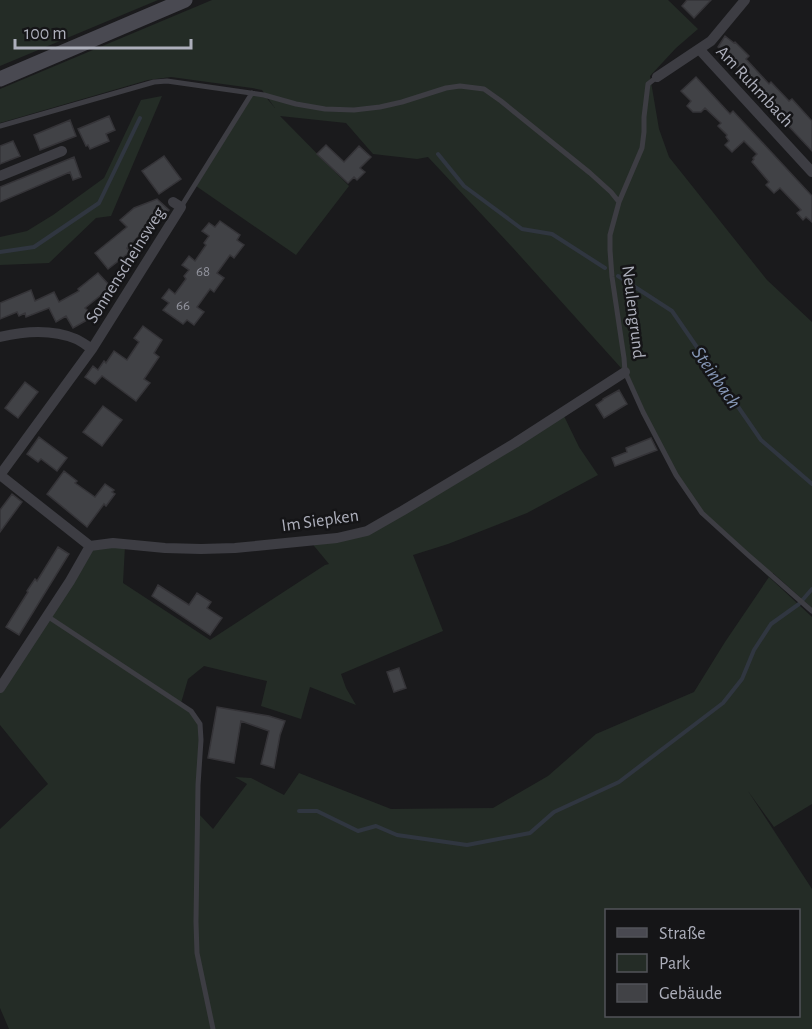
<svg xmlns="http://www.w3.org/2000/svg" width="812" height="1029" viewBox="0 0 812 1029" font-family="'Alegreya Sans',sans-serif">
<rect width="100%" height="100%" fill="#1a1a1c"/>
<path fill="#242c26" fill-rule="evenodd" d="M0,0H158L0,66Z
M212,0H668L698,29L676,48L650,76L659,129L669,157L767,280L812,322V608L773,573L769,577L812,617V804L774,827L748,791L812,889V1029H9L0,1008V829L48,784L0,725V693L50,616L91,547L125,546L123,583L210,640L325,565L329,564L310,541L368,532L563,414L579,447L598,475L527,513L448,544L413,555L443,631L341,674L346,688L356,705L310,687L301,719L261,706L267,681L204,666L188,679L181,703L191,711L200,725L198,813L213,829L247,784L235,777L251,778L284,795L299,773L391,809L493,808L548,776L596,734L694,692L725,642L769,577L703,513L676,475L622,369L513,248L428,157L417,159L373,154L346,123L280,116L349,186L296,255L196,186L252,93L264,95L275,108L262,90L252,88L171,77L148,80L0,123V89ZM606,910H798V1016H606Z
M162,96L111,216L96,218L49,263L0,265V237L27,231L53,215L104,178L141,100Z"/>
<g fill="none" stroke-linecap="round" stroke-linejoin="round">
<path stroke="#303640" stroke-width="4" d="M438,154L464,186L522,229L552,234L605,268
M0,252L34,247L99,203L140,118
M618,276L672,311L761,440L812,484
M299,811H317L358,831L376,826L397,835L467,845L530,833L554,812L619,782L723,703L742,679L754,650L771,624L799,604L812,589"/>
</g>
<path fill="#414246" stroke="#353438" stroke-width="1.5" d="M687,0H711L694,18L682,6Z
M725,36L734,43L735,42L749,56L746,59L769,84L771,82L789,101L792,99L812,121V151L745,80L747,78L718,47Z
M696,77L730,114L733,111L812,196V222L806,217L803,220L797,213L801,210L780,188L774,193L766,185L769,182L752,162L754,159L753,158L757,154L744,141L732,152L725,145L729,141L726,137L727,135L718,126L721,123L705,108L701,112H693L687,106L691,101L681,91Z
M109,116L115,130L106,134L109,141L90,149L88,145L86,146L78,129Z
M70,120L76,136L40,150L34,135Z
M13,141L20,156L0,164V146Z
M326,145L344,162L359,146L371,157L360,168L365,172L357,180L354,177L348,183L317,154Z
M164,156L181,179L159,194L142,171Z
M74,157L81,177L73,180L70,172L0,202V187Z
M157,199L169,210L154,226L146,229L127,248L130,252L108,269L95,253L127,227L120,220L134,208Z
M220,221L240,235L237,240L244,245L234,258L230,255L217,273L224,278L214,292L210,289L197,307L204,312L194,325L187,320L183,324L163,310L169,303L162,298L169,289L175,294L186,279L184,276L189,270L182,265L189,256L195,261L206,245L204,243L209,236L202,231L209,223L215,227Z
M98,273L111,287L85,308L94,316L73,328L66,316L56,322L49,308L26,317L25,313L19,316L17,312L0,319V303L31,290L35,301L54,292L59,302L79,291L78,289Z
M143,326L162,340L154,353L159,357L144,379L150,383L136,401L102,376L95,384L85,377L93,366L98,370L104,361L106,363L114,351L127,360L139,342L134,338Z
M25,382L38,392L18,418L5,408Z
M619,390L627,404L604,418L596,405L603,400V399Z
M103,406L122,420L102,446L83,432Z
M39,437L67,458L57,471L41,459L38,462L27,454Z
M651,438L657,450L615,466L612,458L627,452L626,448Z
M64,471L77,481L75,483L95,497L105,484L114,490L112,492L115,494L106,506L104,504L87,527L47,494Z
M12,494L22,502L0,532V510Z
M58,547L69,554L19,635L6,627L28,592L27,591L35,579L37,581Z
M158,585L189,605L197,593L211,602L207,608L222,618L210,635L152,596Z
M399,668L406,688L394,692L387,672Z
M217,707L269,716L285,721L280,735L274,768L261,764L269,731L241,721L234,763L208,758Z"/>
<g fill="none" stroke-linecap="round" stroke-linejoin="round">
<path stroke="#3d3d43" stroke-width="5" d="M657,77L648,84L644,117V132L642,148L619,202L610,235V250L612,277L624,358L625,372L643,412L676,475L702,513L747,554L812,611
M0,126L154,82L167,81L264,95L296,104L325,109L354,110L380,107L402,102L446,88L460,86L484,89L501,101L590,173L611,192L619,202
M181,207L252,93
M47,616L191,711L200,724L201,740L198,785L196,922L197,953L213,1029"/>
<path stroke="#3d3d43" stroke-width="10" d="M699,49L812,172
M657,77L711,41L745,0
M0,176L62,151
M0,337C25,331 52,329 76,339C81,341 87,346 92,349
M0,475L90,546L113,543L165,548L201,549L235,548L337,538L367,531L402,511L515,443L625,372
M0,475L92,349L181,207L173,202
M0,688L70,581L90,546"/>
<path stroke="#494951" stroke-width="15" d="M0,79L185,0"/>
</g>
<g text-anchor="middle" stroke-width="5" stroke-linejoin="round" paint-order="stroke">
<g font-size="15" fill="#92949e">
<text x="203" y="276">68</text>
<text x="183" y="310">66</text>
</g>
<g font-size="18" fill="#adafbb" stroke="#151517">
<text transform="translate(755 86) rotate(47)" y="6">Am Ruhmbach</text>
<text transform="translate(125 265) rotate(-58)" y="6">Sonnenscheinsweg</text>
<text transform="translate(634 312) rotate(83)" y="6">Neulengrund</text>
<text transform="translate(320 520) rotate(-8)" y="6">Im Siepken</text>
</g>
<g font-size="20" font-style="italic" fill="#8596b5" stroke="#151517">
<text transform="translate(717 377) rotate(55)" y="7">Steinbach</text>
</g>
</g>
<rect x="605" y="909" width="195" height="108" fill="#151517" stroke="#525359" stroke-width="1.5"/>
<rect x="617" y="928" width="30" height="9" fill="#494951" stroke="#525359" stroke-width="1.5"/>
<text x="659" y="939" font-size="18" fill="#adafbb">Straße</text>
<rect x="617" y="954" width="30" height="18" fill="#242c26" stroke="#525359" stroke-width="1.5"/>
<text x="659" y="969" font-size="18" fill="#adafbb">Park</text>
<rect x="617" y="984" width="30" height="18" fill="#414246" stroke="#525359" stroke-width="1.5"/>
<text x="659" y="999" font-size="18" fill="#adafbb">Gebäude</text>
<path d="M15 39v9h176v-9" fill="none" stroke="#adafbb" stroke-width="3"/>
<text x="24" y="39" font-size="18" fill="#adafbb" stroke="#151517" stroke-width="4.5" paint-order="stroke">100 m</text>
</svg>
